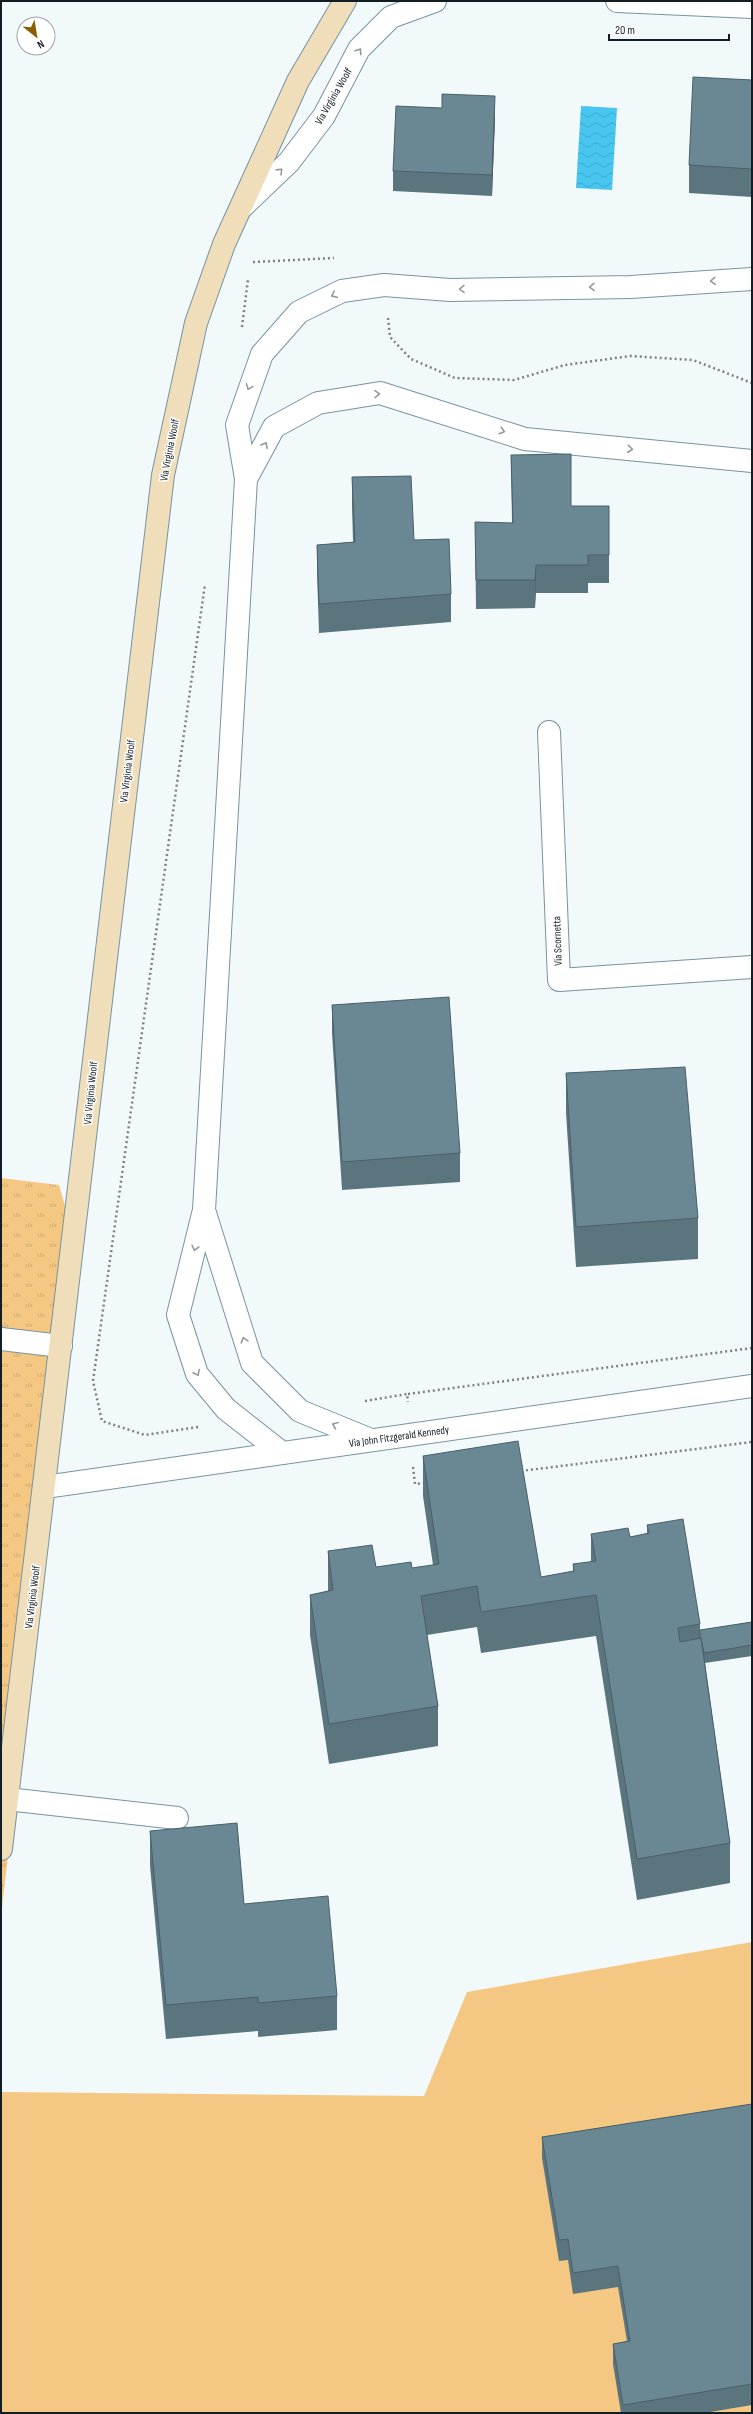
<svg xmlns="http://www.w3.org/2000/svg" width="753" height="2414" viewBox="0 0 753 2414" font-family="'Sofia Sans Condensed',sans-serif">
<defs>
<pattern id="park-tufts" width="24" height="20" patternUnits="userSpaceOnUse"><rect width="24" height="20" fill="#f4c783"/><path d="M3 7l-1-3M5 7V3M7 7l1-3M15 17l-1-3M17 17v-4M19 17l1-3" fill="none" stroke="#d0aa71"/></pattern>
<pattern id="water-waves" width="16" height="10" patternUnits="userSpaceOnUse"><rect width="16" height="10" fill="#48c6f0"/><path d="M0 5q4-4 8 0t8 0" fill="none" stroke="#3eaace"/></pattern>
</defs>
<rect width="100%" height="100%" fill="#f2f9fb"/>
<path fill="#f4c783" d="M752,1942V2413H1V2092L424,2096L467,1992Z"/>
<path fill="url(#park-tufts)" d="M1,1178L59,1185L79,1255L1,1915Z"/>
<path fill="url(#water-waves)" d="M581,106L617,108L612,190L576,188Z"/>
<g fill="none" stroke-linecap="round" stroke-linejoin="round">
<defs>
<path id="lane" d="M246,479L274,427L318,403L380,393L525,439L752,461
M204,1210L252,1363L300,1411L371,1440
M282,1453L226,1409L197,1374L178,1315L204,1210L246,479L237,425L262,354L299,312L342,291L384,285L450,290L631,287L752,279
M7,1799L177,1818"/>
<path id="street" d="M617,1L752,7
M242,207L289,162L324,116L359,49L391,17L435,1
M549,732L559,980L752,967
M1,1339L61,1346
M45,1487L752,1386"/>
<path id="secondary" d="M1,1849L163,475L196,323L224,244L298,81L345,1"/>
</defs>
<use href="#lane" stroke="#7694a0" stroke-width="24"/>
<use href="#street" stroke="#7694a0" stroke-width="24"/>
<use href="#secondary" stroke="#7694a0" stroke-width="24"/>
<path stroke="#788285" stroke-width="2.5" stroke-dasharray="2 3" stroke-linecap="butt" d="M253,262L334,258
M388,318L390,337L411,359L455,378L514,380L565,365L630,356L693,360L752,383
M242,327L248,279
M408,1394L752,1348
M365,1401L407,1394L408,1402
M198,1427L145,1435L102,1421L93,1381L205,584
M413,1467L415,1484L426,1483
M521,1471L752,1442"/>
<use href="#lane" stroke="#fff" stroke-width="22"/>
<use href="#street" stroke="#fff" stroke-width="22"/>
<use href="#secondary" stroke="#f0ddba" stroke-width="22"/>
</g>
<path fill="#5b757f" d="M752,80V197L689,193V165Z
M495,117L492,196L393,191V171Z
M511,455L571,506H609V583H588V593H536L535,608L476,609L475,522L512,523Z
M352,477L414,540L451,594V622L319,633L317,573V545L353,542L352,506Z
M332,1005L460,1153V1182L342,1190L332,1033Z
M566,1073L698,1218V1259L576,1267L566,1113Z
M423,1456L541,1577L573,1571V1564L591,1562V1534L630,1537L647,1534V1525L700,1624V1630L752,1622V1656L705,1663L730,1843V1883L637,1900L596,1636L481,1653L477,1627L427,1635L438,1706V1746L329,1764L310,1635V1595L328,1591V1551L376,1567L412,1568L433,1565L423,1496Z
M150,1831L244,1904L337,1996V2030L258,2037V2031L166,2039L150,1866Z
M752,2104V2405L704,2413H621L613,2364V2344L627,2341L618,2287L573,2294L568,2260L559,2261L542,2158V2137Z"/>
<path fill="#4a5f68" d="M495,96V117L492,196V175Z
M536,565L535,608V580Z"/>
<path fill="#6a8894" stroke="#4a5f68" d="M693,77L752,80V169L689,165Z
M442,94L495,96L492,175L393,171L396,106L442,108Z
M571,454V506H609V555H588V565H536L535,580H476L475,522L513,523L511,455Z
M411,476L414,540L449,539L451,594L319,604L317,545L355,542L352,477Z
M449,997L460,1153L342,1162L332,1005Z
M685,1067L698,1218L576,1227L566,1073Z
M518,1441L541,1577L574,1571L573,1564L596,1561L591,1534L628,1528L630,1537L649,1533L647,1525L683,1519L700,1624L678,1628L680,1642L701,1638L730,1843L637,1859L596,1595L481,1612L477,1586L421,1596L438,1706L329,1724L310,1595L333,1590L328,1551L372,1545L376,1567L411,1562L412,1568L439,1564L423,1456Z
M752,1622V1645L704,1653L701,1638H700V1630Z
M237,1823L244,1904L328,1896L337,1996L258,2003V1997L166,2005L150,1831Z
M752,2104V2384L623,2405L613,2344L630,2341L618,2266L573,2273L568,2239L559,2240L542,2137Z"/>
<defs><path id="oneway-chevron" d="M-2-3.5L2.5 0L-2 3.5" fill="none" stroke-width="1.6" stroke-linecap="round" stroke-linejoin="round"/></defs>
<g stroke="#949a9c">
<use href="#oneway-chevron" transform="translate(359 51) rotate(-56)"/>
<use href="#oneway-chevron" transform="translate(280 171) rotate(-44)"/>
<use href="#oneway-chevron" transform="translate(713 281) rotate(176)"/>
<use href="#oneway-chevron" transform="translate(592 287) rotate(179)"/>
<use href="#oneway-chevron" transform="translate(462 289) rotate(179)"/>
<use href="#oneway-chevron" transform="translate(334 295) rotate(154)"/>
<use href="#oneway-chevron" transform="translate(249 387) rotate(111)"/>
<use href="#oneway-chevron" transform="translate(377 394) rotate(-1)"/>
<use href="#oneway-chevron" transform="translate(502 431) rotate(17)"/>
<use href="#oneway-chevron" transform="translate(265 445) rotate(-61)"/>
<use href="#oneway-chevron" transform="translate(630 449) rotate(6)"/>
<use href="#oneway-chevron" transform="translate(195 1248) rotate(104)"/>
<use href="#oneway-chevron" transform="translate(244 1340) rotate(-107)"/>
<use href="#oneway-chevron" transform="translate(197 1373) rotate(63)"/>
<use href="#oneway-chevron" transform="translate(335 1425) rotate(-158)"/>
</g>
<g text-anchor="middle" stroke-width="3" stroke-linejoin="round" paint-order="stroke">
<g font-size="11" fill="#121e23" stroke="#fff">
<text transform="translate(333 96) rotate(-60)" y="4">Via Virginia Woolf</text>
<text transform="translate(169 450) rotate(-79)" y="4">Via Virginia Woolf</text>
<text transform="translate(127 771) rotate(-83)" y="4">Via Virginia Woolf</text>
<text transform="translate(557 941) rotate(-92)" y="4">Via Scornetta</text>
<text transform="translate(90 1093) rotate(-84)" y="4">Via Virginia Woolf</text>
<text transform="translate(399 1436) rotate(-8)" y="4">Via John Fitzgerald Kennedy</text>
<text transform="translate(32 1597) rotate(-83)" y="4">Via Virginia Woolf</text>
</g>
</g>
<rect width="753" height="2414" fill="none" stroke="#121e23" stroke-width="4"/>
<g transform="translate(36 36) rotate(150)"><circle r="19" fill="#ffffff" stroke="#a0a5a7"/>
<path d="M0-3L7 15L0 10L-7 15Z" fill="#8b5e01"/>
<text y="-6" font-size="11" font-weight="bold" text-anchor="middle" fill="#121e23">N</text>
</g>
<path d="M609 34v6h120v-6" fill="none" stroke="#121e23" stroke-width="2"/>
<text x="615" y="34" font-size="12" fill="#121e23" stroke="#ffffff" stroke-width="3" paint-order="stroke">20 m</text>
</svg>
